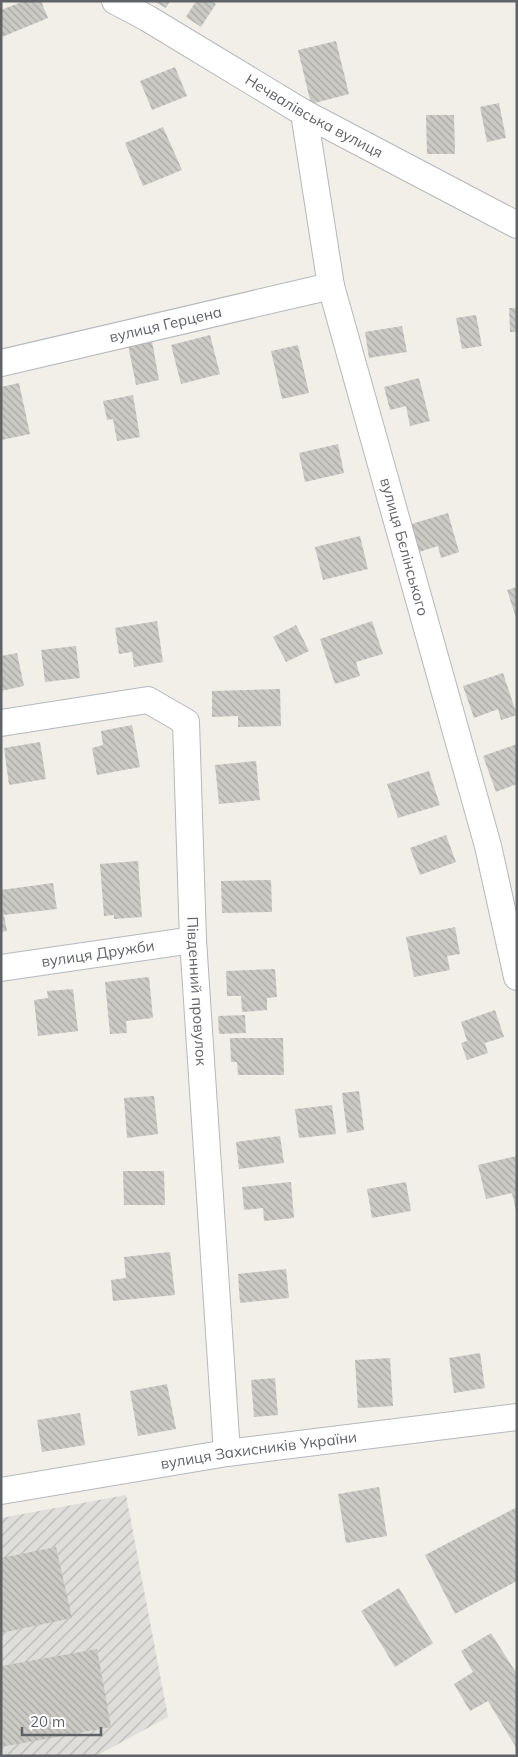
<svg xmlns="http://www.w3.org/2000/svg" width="518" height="1757" viewBox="0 0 518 1757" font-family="Mulish,sans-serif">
<defs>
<pattern id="industrial-furrows" width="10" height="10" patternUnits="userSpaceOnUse" patternTransform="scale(1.25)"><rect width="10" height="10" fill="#e0deda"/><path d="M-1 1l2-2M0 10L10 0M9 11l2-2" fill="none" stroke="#b9b8b5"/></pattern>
<pattern id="building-back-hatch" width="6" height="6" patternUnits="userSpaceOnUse" patternTransform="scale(1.25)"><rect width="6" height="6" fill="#cccac5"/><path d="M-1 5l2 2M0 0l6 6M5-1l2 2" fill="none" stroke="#a9a8a4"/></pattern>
</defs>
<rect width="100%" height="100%" fill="#f1efe8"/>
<path fill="url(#industrial-furrows)" d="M126,1495L168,1717L96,1756H1V1518Z"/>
<path fill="url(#building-back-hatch)" d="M24,1H41L48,18L2,37L1,10Z
M153,1H170L166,8Z
M196,1H212L216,4L201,27L186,17Z
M336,41L349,94L311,104L298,50Z
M175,67L187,96L152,110L140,81Z
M499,103L506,138L487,142L480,107Z
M426,115H454L455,154H427Z
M163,127L182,170L143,186L125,143Z
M509,308H517V332H510Z
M476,315L482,346L462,349L456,318Z
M402,326L407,352L369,358L365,332Z
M210,335L220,374L181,384L171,345Z
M152,341L159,380L136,385L128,345Z
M298,345L309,393L282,399L271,351Z
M419,378L430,421L410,426L406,406L390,410L384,387Z
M19,383L30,434L1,440V387Z
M133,395L140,437L117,441L113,419L107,420L103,401Z
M338,444L344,473L305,482L299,453Z
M448,513L459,552L441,558L438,546L416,553L408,525Z
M360,536L368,569L323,580L315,547Z
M517,587V618H516L507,590Z
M157,621L163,662L134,667L132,652L119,654L115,628Z
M372,621L383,654L356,662L360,676L335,684L320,639Z
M296,625L309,651L286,662L273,637Z
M76,646L80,678L45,682L41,650Z
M17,653L24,686L1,691V656Z
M503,673L517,715L501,720L498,709L474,718L463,686Z
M280,689L281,726L238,727V716L212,717V691Z
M132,725L140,767L97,775L92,748L103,745L101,731Z
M40,742L46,779L9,785L4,748Z
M517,744V784L496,792L483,756Z
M256,761L260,800L219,804L215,765Z
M429,771L440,805L398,818L387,784Z
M446,835L456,862L420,875L410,848Z
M138,861L142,917L114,919V915L104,916L100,864Z
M271,880L272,912L222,913L221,881Z
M53,883L57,909L4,915L7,931L1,932V890Z
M455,927L460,954L447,956L450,970L414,977L406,937Z
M275,969L277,997L267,998V1010L242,1012L241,996H227L226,971Z
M149,977L153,1018L126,1021L127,1033L110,1034L105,982Z
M73,989L78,1031L38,1036L34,1000L48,998L47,991Z
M495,1010L504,1037L485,1043L488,1053L467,1060L461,1043L467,1041L461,1022Z
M245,1015L246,1033L219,1034L218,1016Z
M230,1038H283L284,1075H238L237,1062H231Z
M359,1091L364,1130L347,1133L342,1093Z
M154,1096L158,1134L127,1138L124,1098Z
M332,1105L336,1134L299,1138L295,1109Z
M280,1136L284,1163L239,1169L236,1142Z
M517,1156V1211H516L512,1193L486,1199L478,1165Z
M123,1171H164L165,1205H124Z
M291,1182L294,1218L264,1221L263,1208L244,1210L242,1187Z
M406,1182L411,1211L372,1218L367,1189Z
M170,1252L175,1295L113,1301L111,1280L126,1278L124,1257Z
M286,1269L289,1298L240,1303L238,1274Z
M480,1353L485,1388L454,1393L449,1358Z
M390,1358L393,1406L358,1408L355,1360Z
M275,1378L278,1415L254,1417L251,1380Z
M167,1384L176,1429L138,1436L130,1391Z
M80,1413L85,1445L42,1452L37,1420Z
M379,1487L387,1536L346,1543L338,1494Z
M517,1507V1581L455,1614L425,1555Z
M56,1547L72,1618L1,1633V1558Z
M399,1588L433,1643L395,1667L361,1611Z
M491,1633L517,1674V1749L488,1701L470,1711L454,1684L473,1672L461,1651Z
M97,1649L111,1727L1,1747V1666Z"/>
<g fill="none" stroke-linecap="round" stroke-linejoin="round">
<defs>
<g id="minor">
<path id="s1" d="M115,1L147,18L304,113L517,225"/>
<path id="s2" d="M304,113L331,286L488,846L517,977"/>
<path id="s3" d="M1,363L331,286"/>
<path id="s4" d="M1,723L148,700L186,722L193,940L227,1453"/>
<path id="s5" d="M1,968L193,940"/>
<path id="s6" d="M1,1491L227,1453L517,1417"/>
</g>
</defs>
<use href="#minor" stroke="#b5b8bc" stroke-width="28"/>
<use href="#minor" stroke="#fff" stroke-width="26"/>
</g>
<g text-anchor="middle" stroke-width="4.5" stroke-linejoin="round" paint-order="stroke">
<g font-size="15" fill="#5f6368" stroke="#fff">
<text dy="5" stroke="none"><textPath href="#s1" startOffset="230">Нечвалівська вулиця</textPath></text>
<text dy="5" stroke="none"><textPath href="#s3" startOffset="169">вулиця Герцена</textPath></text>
<text dy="5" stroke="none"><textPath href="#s2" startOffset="446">вулиця Бєлінського</textPath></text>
<text dy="5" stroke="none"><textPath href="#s5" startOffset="98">вулиця Дружби</textPath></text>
<text dy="5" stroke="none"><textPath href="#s4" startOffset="462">Південний провулок</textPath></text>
<text dy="5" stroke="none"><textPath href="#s6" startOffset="261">вулиця Захисників України</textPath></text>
</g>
</g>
<rect width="518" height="1757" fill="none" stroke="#5f6368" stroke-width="5"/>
<path d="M22 1727v8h79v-8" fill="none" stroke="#5f6368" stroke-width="2.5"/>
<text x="30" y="1727" font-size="15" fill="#5f6368" stroke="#ffffff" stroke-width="4" paint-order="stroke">20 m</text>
</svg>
